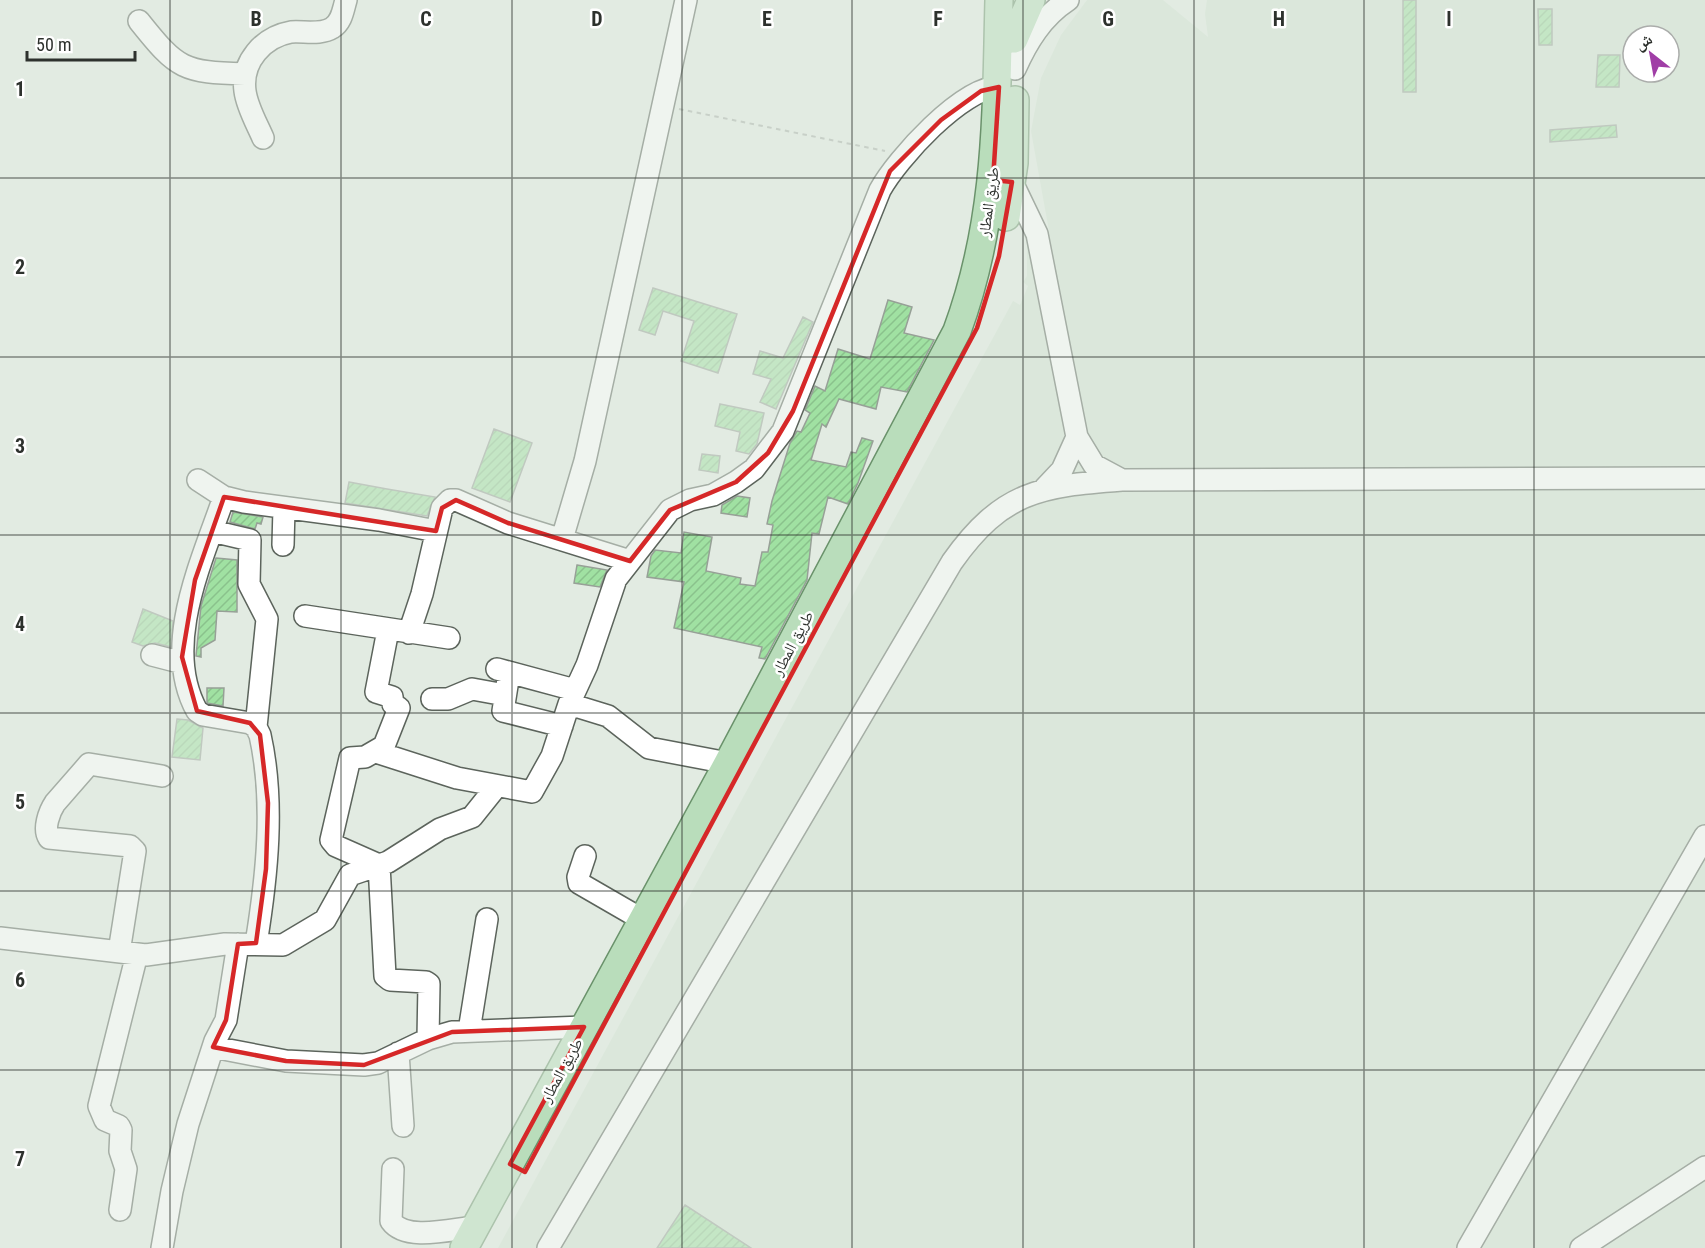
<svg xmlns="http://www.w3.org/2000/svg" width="1705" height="1248" viewBox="0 0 1705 1248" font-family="'Roboto Condensed','Noto Naskh Arabic',sans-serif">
<defs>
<pattern id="building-hatch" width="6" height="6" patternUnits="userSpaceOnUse" patternTransform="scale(1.5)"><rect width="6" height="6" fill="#a0e1a2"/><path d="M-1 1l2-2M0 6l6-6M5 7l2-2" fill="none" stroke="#8ac28c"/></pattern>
</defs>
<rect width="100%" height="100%" fill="#e2ebe2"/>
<path fill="#d3e3d3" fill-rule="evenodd" d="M1087,0H1163L1208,37L1205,14L1207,0H1705V1248H498L1013,301L1020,305L1028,286L1023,282L1027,276V237L1049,231L1031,131L1041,78L1061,35ZM1633,36H1669V72H1633Z"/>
<path fill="url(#building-hatch)" stroke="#97a097" stroke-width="1.5" d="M1403,0H1416V92H1403Z
M1538,9H1552V45H1539Z
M1598,55H1620L1619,87H1596Z
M1616,125L1617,137L1550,142V130Z
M653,288L737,314L718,373L681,361L694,321L663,311L655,335L639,330Z
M888,300L912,307L904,333L934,340L907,392L881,387L876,409L839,399L826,427L822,424L811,460L846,467L851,452L856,453L862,438L873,441L858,483L848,504L828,497L819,534L812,533L807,580L765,659L759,658L762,647L674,628L684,582L647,577L651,556L655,550L681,553L684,532L712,537L706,571L741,578L740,584L755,586L762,552H768L773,525L767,524L772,501L790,443L797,431L801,432L810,413L805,410L815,386L825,391L838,349L870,359Z
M803,317L813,322L776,409L760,402L771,379L753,374L760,351L783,358Z
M720,404L764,413L757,444L749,454L736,451L740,432L715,426Z
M494,429L532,443L510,502L472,488Z
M702,454L720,456L718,473L699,470Z
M349,482L387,489L435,497L427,516L345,503Z
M737,496L750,498L747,517L721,513L722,505Z
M233,512L263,517L261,524L257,523L255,529L230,522Z
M216,558L237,560V612L217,611L215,640L201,648V657L196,656L201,606Z
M577,565L607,570L600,587L574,583Z
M143,609L173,621L171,647L155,643L143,646L132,642Z
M207,688H224L223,706L207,703Z
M177,719L188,720L203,728L200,760L172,757Z
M685,1205L751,1248H657Z"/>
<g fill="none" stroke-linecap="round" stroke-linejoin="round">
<defs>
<path id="minor" d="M139,21C178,70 183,72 245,74
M1015,69C1027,42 1042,17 1068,0
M263,138C257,124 247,107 245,91C241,62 263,37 291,32C304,31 321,35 332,28C342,22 343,10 346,0
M1012,182L1037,234L1077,437L1094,465L1122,480
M198,480L224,497L244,502L379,520L436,531
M1045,488L1062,470L1077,437
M224,497C202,561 161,646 197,711L203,715L250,723L256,727L260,735C275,802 267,876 256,944
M212,531L250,540L249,584L267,619L256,727
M562,539L585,461L686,0
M283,545L284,508
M305,616L449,638
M388,630L376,692L392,697L393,704L399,708L384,746L365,757L350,758L331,840L336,846L379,865L385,976L390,980L426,982L429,984L428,1039
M409,633L422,594L442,508L450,500H456L508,523L630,561
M152,655L183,663
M497,669L575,690
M509,673L503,711L562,726
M432,699H448L472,689L505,695
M569,704L608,716L649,748L728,763
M376,752L457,778L532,792L552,756L569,704L587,665L616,579L670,510L690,500L713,495L736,482L754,469L783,431L880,190C897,159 962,87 999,87
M585,856L578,877L579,883L643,920
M0,938L146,955L225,944L283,945L325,920L350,875L388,862L440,829L472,817L496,787
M119,952L135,851L130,846L49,838C43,829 49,812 55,803L89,764L162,776
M469,1031L487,919
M213,1047L286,1061L364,1065L378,1063L428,1039L452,1032L584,1027
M398,1053L403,1126
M393,1169L391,1221C406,1242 452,1229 475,1227
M120,1210L126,1169L120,1151L121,1130L119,1126L105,1120L99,1106L137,954
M162,1248L172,1191L188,1124L215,1041L226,1020L238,944
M548,1248L952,562C1002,491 1041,486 1122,480L1705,478
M1468,1248L1705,836
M1581,1248L1705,1167"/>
<path id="major" d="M1014,39L1031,0
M1006,217L1014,163L1015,100
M464,1248L728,763L957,331C998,219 996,117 999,0"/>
</defs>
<use href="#minor" stroke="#5c645c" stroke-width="24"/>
<use href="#major" stroke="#6a926b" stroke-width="30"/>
<path stroke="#a8afa8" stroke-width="2" stroke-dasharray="4.5 4.5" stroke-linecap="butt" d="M679,109L885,151"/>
<use href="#minor" stroke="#fff" stroke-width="21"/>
<use href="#major" stroke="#b9ddbb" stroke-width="27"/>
</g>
<path d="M0 0H1705V1248H0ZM999,87L993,180L1012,182L999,256L977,328L525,1172L510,1164L584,1027L452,1032L364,1065L286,1061L213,1047L226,1020L238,944L256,943L266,869L268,803L260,735L250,723L197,711L182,657L195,580L224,497L436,531L442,508L456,500L508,523L630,561L670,510L736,482L768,453L793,411L890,171L941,120L981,91Z" fill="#e2ebe2" fill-opacity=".55" fill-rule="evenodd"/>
<path fill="none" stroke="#d62828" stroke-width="4.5" stroke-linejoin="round" d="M999,87L993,180L1012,182L999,256L977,328L525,1172L510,1164L584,1027L452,1032L364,1065L286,1061L213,1047L226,1020L238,944L256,943L266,869L268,803L260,735L250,723L197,711L182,657L195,580L224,497L436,531L442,508L456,500L508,523L630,561L670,510L736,482L768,453L793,411L890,171L941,120L981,91Z"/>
<path fill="none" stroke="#2d312d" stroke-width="1.5" stroke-opacity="0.55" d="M170,0V1248M341,0V1248M512,0V1248M682,0V1248M852,0V1248M1023,0V1248M1194,0V1248M1364,0V1248M1534,0V1248M0,178H1705M0,357H1705M0,535H1705M0,713H1705M0,891H1705M0,1070H1705"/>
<g text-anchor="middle" stroke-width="5" stroke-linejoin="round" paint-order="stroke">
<g font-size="16" fill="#2d312d" stroke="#fff">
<text transform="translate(988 202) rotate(-82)" y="6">طريق المطار</text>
<text transform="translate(792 643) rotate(-62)" y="6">طريق المطار</text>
<text transform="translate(561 1070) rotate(-61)" y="6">طريق المطار</text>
</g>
</g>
<g font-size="20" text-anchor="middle" font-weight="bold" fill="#2d312d" stroke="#fff" stroke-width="5" stroke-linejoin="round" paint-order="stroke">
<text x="256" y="26">B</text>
<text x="426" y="26">C</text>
<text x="597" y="26">D</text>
<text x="767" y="26">E</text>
<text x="938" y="26">F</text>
<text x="1108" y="26">G</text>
<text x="1279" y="26">H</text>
<text x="1449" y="26">I</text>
<text x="20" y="96">1</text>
<text x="20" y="274">2</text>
<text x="20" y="453">3</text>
<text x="20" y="631">4</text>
<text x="20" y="809">5</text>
<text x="20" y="987">6</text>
<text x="20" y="1166">7</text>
</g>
<g transform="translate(1651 54) rotate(329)"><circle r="28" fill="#ffffff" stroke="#abadab" stroke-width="1.5"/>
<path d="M0-4.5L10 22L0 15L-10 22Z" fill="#a03ea6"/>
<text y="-9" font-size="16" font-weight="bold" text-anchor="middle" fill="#2d312d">ش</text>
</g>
<path d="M27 51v9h108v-9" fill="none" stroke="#2d312d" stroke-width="3"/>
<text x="36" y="51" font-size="18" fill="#2d312d" stroke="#ffffff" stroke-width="4.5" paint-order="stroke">50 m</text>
</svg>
